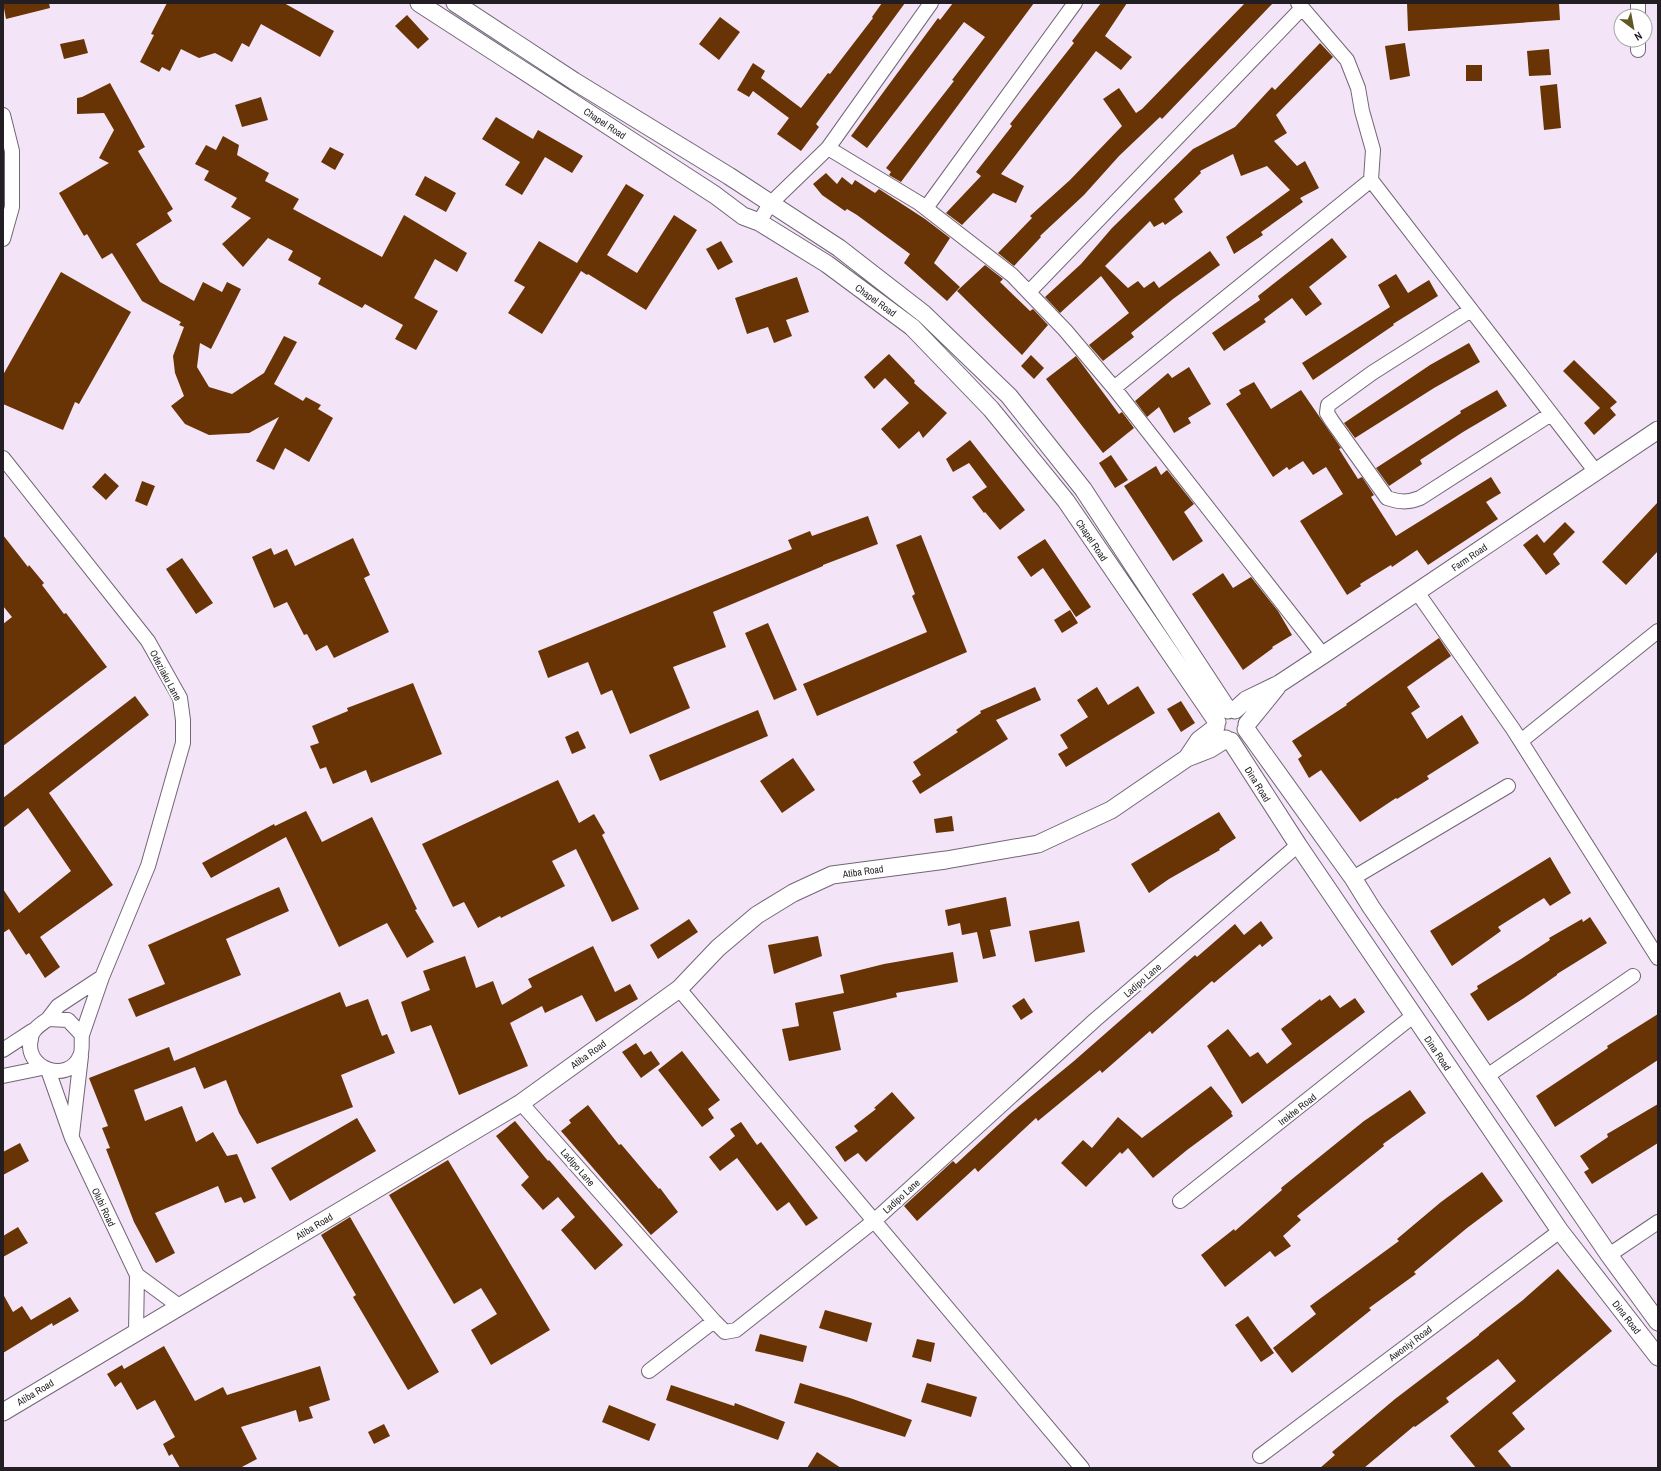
<svg xmlns="http://www.w3.org/2000/svg" width="1661" height="1471" viewBox="0 0 1661 1471" font-family="'Archivo Narrow',sans-serif">
<rect width="100%" height="100%" fill="#f3e5f7"/>
<path fill="#693405" d="M3,3H49L50,8L6,19Z
M167,3H284L334,31L320,57L261,24L249,47L242,43L232,62L215,53L199,58L181,49L170,71L162,67L159,72L140,62L154,35L151,34Z
M882,3H905L816,124L819,127L801,151L777,134L789,118L753,91L749,97L737,90L753,63L765,71L761,78L801,108L828,73L830,74L873,18L872,17Z
M953,3H1034L901,182L889,175L891,172L886,168L954,81L952,80L985,37L964,22L867,148L851,136L938,18L940,20Z
M1101,3H1127L1105,36L1132,57L1121,70L1096,51L1001,174L1024,186L1016,203L993,193L962,225L946,213L981,176L976,172L1012,126L1010,124L1074,43L1072,41Z
M1245,3H1273L1162,119L1160,117L1119,156L1084,195L1040,236L1041,237L1014,266L998,253L1032,218L1030,216L1070,180L1122,126L1103,99L1119,88L1136,113L1142,109Z
M1407,3H1559L1560,20L1408,31Z
M407,15L429,39L418,49L395,26Z
M720,17L740,32L719,60L699,44Z
M84,39L88,53L64,59L60,44Z
M1320,43L1333,57L1276,115L1287,133L1274,141L1297,166L1305,161L1319,188L1300,198L1303,202L1261,232L1263,235L1234,254L1226,237L1290,190L1267,166L1241,176L1233,154L1200,171L1201,173L1174,199L1183,212L1165,225L1163,222L1154,227L1150,221L1105,266L1128,288L1138,281L1144,288L1154,281L1159,288L1210,251L1220,265L1173,299L1131,333L1134,337L1103,361L1089,345L1129,313L1101,276L1060,313L1045,297L1081,264L1112,228L1193,149L1235,127L1272,87L1275,90Z
M1405,43L1410,76L1390,80L1385,46Z
M1549,49L1551,75L1529,76L1527,51Z
M1466,65H1482V81H1466Z
M110,83L145,147L138,151L173,209L167,213L172,221L136,244L160,282L194,301L203,282L222,292L227,282L241,289L211,349L200,343L197,367L209,387L232,394L264,373L284,336L297,342L274,384L303,401L306,397L321,405L318,409L333,418L309,462L285,448L274,470L256,461L279,417L249,433L209,435L185,424L171,406L184,396L175,373L173,356L184,327L179,325L181,322L142,301L112,253L102,259L87,234L84,236L59,193L109,163L99,158L114,130L104,113L77,114V98L82,97Z
M1557,84L1561,128L1544,130L1540,86Z
M261,97L268,120L242,127L235,105Z
M496,117L533,139L538,130L583,156L572,173L545,157L522,195L505,185L520,162L482,139Z
M223,136L239,145L237,155L269,173L265,181L299,199L293,209L382,257L404,215L467,253L457,272L435,259L414,298L438,311L416,350L395,339L403,325L365,304L362,308L318,284L321,278L288,260L293,251L268,238L243,267L222,244L251,218L231,207L237,198L204,180L209,171L195,164L206,145L216,150Z
M330,147L344,154L335,170L321,162Z
M826,173L837,184L842,177L852,185L855,180L875,193L879,189L925,219L950,238L934,263L960,287L947,301L904,263L910,254L857,215L847,209L845,211L822,195L813,184Z
M425,176L456,193L446,212L415,195Z
M626,184L644,195L607,255L637,273L674,215L697,230L646,310L588,274L587,275L581,271L542,334L508,313L525,287L514,281L539,241L577,263Z
M1332,238L1347,257L1309,287L1322,304L1306,316L1292,298L1264,319L1266,322L1224,351L1212,333L1260,300L1258,296Z
M721,241L733,262L718,270L706,249Z
M985,265L1003,279L1000,282L1030,311L1033,309L1048,325L1022,355L957,291Z
M61,272L131,312L79,404L75,402L63,430L3,404V375Z
M1396,274L1408,293L1429,280L1438,296L1393,324L1394,325L1313,380L1302,363L1390,307L1378,285Z
M797,277L809,312L786,320L792,336L774,343L768,327L747,334L735,298Z
M1469,343L1480,362L1434,388L1355,438L1344,423L1430,365Z
M889,354L915,381L914,383L947,413L923,438L919,431L899,449L881,429L909,403L885,378L874,389L864,377Z
M1031,355L1044,368L1034,379L1021,366Z
M1076,356L1119,414L1122,412L1134,428L1103,453L1046,379Z
M1574,360L1617,402L1610,408L1616,415L1594,435L1584,423L1600,408L1563,371Z
M1189,367L1211,404L1188,418L1191,423L1174,433L1159,407L1147,417L1135,401L1168,373L1172,378Z
M1254,382L1271,409L1301,390L1341,448L1339,449L1358,479L1362,477L1374,495L1371,497L1396,536L1491,477L1501,493L1486,502L1498,519L1428,565L1417,550L1392,567L1391,565L1360,584L1361,586L1347,595L1300,521L1343,494L1326,467L1313,475L1303,461L1289,470L1287,467L1273,477L1226,404L1241,394L1239,390Z
M1497,390L1507,406L1463,432L1420,460L1422,464L1389,486L1376,468L1461,413L1460,411Z
M970,440L1025,510L1000,530L985,512L984,513L972,497L987,487L969,463L953,472L946,459Z
M1111,455L1128,480L1115,488L1099,463Z
M1156,466L1161,475L1167,470L1194,504L1184,512L1203,541L1173,561L1124,486Z
M105,473L119,486L106,500L92,487Z
M142,481L155,486L147,506L135,501Z
M1658,502V551L1626,585L1602,562Z
M868,516L878,544L823,565V566L713,612L726,647L673,667L690,708L630,734L612,690L601,695L588,662L548,678L538,651L792,549L788,540L810,531L812,536Z
M1565,522L1575,532L1553,554L1560,564L1546,575L1523,545L1537,534L1544,543Z
M3,535L28,567L29,565L44,583L42,585L64,614L66,613L107,667L3,746V624L12,617L3,606Z
M921,535L967,652L817,716L803,684L927,632L912,596L915,594L896,545Z
M353,538L370,575L364,578L389,632L334,658L327,645L316,651L307,634L304,635L287,602L274,608L252,557L271,548L274,555L287,549L295,566Z
M1045,539L1091,607L1076,617L1043,568L1031,577L1017,557Z
M182,558L213,603L196,614L166,569Z
M1223,573L1233,588L1251,577L1278,611L1292,635L1272,647L1273,648L1243,670L1192,594Z
M1070,610L1078,623L1062,633L1054,620Z
M768,623L797,690L774,700L745,633Z
M1439,638L1451,656L1407,687L1420,707L1411,713L1427,739L1462,715L1479,743L1427,776L1429,779L1397,799L1396,798L1360,822L1321,770L1309,778L1298,759L1302,756L1292,741L1347,705L1346,704Z
M413,683L442,754L371,783L366,770L333,784L326,767L320,769L310,746L319,743L312,726L348,711L347,708Z
M1138,686L1155,713L1066,767L1058,754L1068,748L1060,735L1088,717L1077,700L1097,687L1108,705Z
M1035,687L1041,700L996,720L1008,739L920,794L912,781L921,775L913,762L958,732L956,730L981,713L980,711Z
M135,696L149,715L49,793L113,885L40,937L60,967L45,978L29,953L26,955L9,929L3,933V889L19,913L71,871L28,808L3,828V798Z
M1181,701L1195,723L1181,732L1167,709Z
M758,710L768,736L660,781L649,755Z
M578,731L586,748L572,754L565,737Z
M793,758L815,790L782,813L760,781Z
M558,780L579,823L594,814L605,833L602,835L639,909L612,922L576,849L552,861L565,886L501,918L500,916L478,928L464,902L453,907L422,844Z
M306,811L322,842L372,817L417,909L415,910L434,942L407,958L387,923L339,947L286,837L211,878L202,863L274,824L275,826Z
M1219,812L1236,838L1219,849L1220,850L1169,879L1149,893L1131,864Z
M952,816L954,831L936,833L934,819Z
M1550,857L1571,893L1550,906L1544,898L1531,906L1498,927L1501,931L1452,966L1430,931Z
M279,887L289,911L226,939L241,975L136,1017L128,999L165,984L148,945Z
M1006,897L1011,926L990,930L996,956L983,959L977,932L962,935L960,923L948,926L945,910Z
M1590,917L1607,943L1557,974V975L1524,998L1488,1021L1470,994L1478,989L1477,986L1521,959L1550,940L1549,938L1582,919L1583,922Z
M689,919L698,932L658,959L650,945Z
M1079,921L1085,952L1035,962L1029,931Z
M1261,921L1273,938L1262,947L1260,944L1214,983L1212,981L1152,1034L1150,1031L1102,1073L1100,1070L1038,1121L1036,1118L978,1172L975,1168L917,1221L904,1206L953,1161L956,1164L1011,1113L1074,1061L1195,955L1197,957L1235,924L1244,935Z
M818,936L822,956L774,974L768,945Z
M593,946L615,992L630,984L638,999L596,1022L582,995L545,1013L542,1006L510,1023L528,1066L459,1095L431,1025L411,1032L401,1002L430,990L423,971L465,956L476,988L493,981L502,1005L532,987L528,979Z
M953,952L958,982L896,993L897,997L833,1012L841,1050L789,1061L782,1029L799,1026L795,1003L844,993L840,975L884,964Z
M340,992L346,1007L368,999L382,1036L387,1034L395,1053L341,1075L353,1107L257,1144L239,1113L226,1080L204,1089L195,1067L134,1090L145,1121L182,1106L196,1142L213,1132L227,1156L237,1154L256,1198L244,1203L241,1197L225,1203L218,1186L155,1213L175,1253L156,1263L134,1222L106,1149L110,1148L102,1128L108,1126L89,1078L169,1047L174,1061Z
M1330,995L1340,1008L1355,998L1365,1012L1242,1104L1207,1046L1228,1029L1250,1057L1258,1052L1267,1064L1292,1044L1281,1029L1320,999L1321,1001Z
M1024,998L1033,1012L1021,1020L1012,1006Z
M1658,1014V1060L1555,1127L1536,1096L1608,1048L1607,1046Z
M636,1043L644,1055L651,1051L660,1064L641,1078L622,1052Z
M682,1051L720,1100L708,1109L714,1118L702,1127L658,1070Z
M1211,1086L1232,1112L1231,1113L1233,1116L1187,1150L1153,1178L1128,1148L1122,1154L1120,1152L1086,1187L1061,1163L1083,1140L1092,1148L1118,1117L1142,1138Z
M1410,1090L1426,1113L1383,1144L1384,1146L1297,1216L1301,1220L1283,1236L1291,1246L1275,1257L1270,1251L1225,1287L1201,1255L1234,1229L1235,1231L1282,1190L1281,1188L1364,1121Z
M892,1092L915,1118L866,1162L858,1153L845,1162L835,1147L858,1131L854,1126L876,1109L874,1108Z
M1658,1104V1143L1592,1184L1584,1172L1589,1169L1580,1156L1608,1137L1607,1134Z
M588,1105L619,1145L621,1144L659,1189L660,1188L678,1212L651,1235L561,1131L571,1123L569,1120Z
M357,1118L376,1151L290,1201L271,1168Z
M515,1121L548,1161L549,1160L623,1245L595,1270L561,1230L575,1217L558,1197L543,1210L521,1185L529,1177L496,1136Z
M741,1122L757,1145L761,1142L818,1218L806,1226L789,1202L777,1211L737,1158L720,1171L709,1157L735,1136L730,1129Z
M20,1143L29,1161L3,1175V1152Z
M448,1160L550,1330L491,1365L471,1330L497,1314L481,1288L454,1304L389,1195Z
M1482,1172L1503,1201L1467,1228L1414,1272L1416,1274L1369,1308L1371,1310L1292,1373L1273,1348L1316,1314L1310,1306L1399,1241L1397,1239L1441,1202Z
M350,1217L439,1372L408,1390L353,1297L356,1295L321,1235Z
M18,1227L28,1243L3,1257V1236Z
M1558,1269L1612,1331L1512,1413L1525,1429L1498,1451L1512,1468H1476L1450,1436L1516,1381L1498,1359L1446,1398L1449,1402L1415,1427L1414,1426L1364,1468H1320L1335,1455L1332,1452L1395,1399L1479,1335V1334L1523,1300Z
M3,1294L13,1312L22,1306L31,1320L70,1297L79,1311L53,1326L52,1323L3,1353Z
M825,1310L872,1323L867,1342L819,1328Z
M1248,1316L1274,1353L1261,1362L1235,1325Z
M760,1334L807,1346L803,1362L755,1351Z
M917,1339L935,1343L931,1362L912,1357Z
M164,1346L195,1401L223,1387L227,1395L320,1366L330,1400L309,1407L313,1418L299,1422L296,1410L241,1427L257,1459L240,1468H180L172,1454L169,1456L163,1444L175,1437L155,1400L137,1410L121,1382L115,1387L107,1374L122,1365L124,1369Z
M800,1383L850,1398L912,1420L905,1437L794,1403Z
M927,1383L977,1397L971,1417L921,1402Z
M671,1385L734,1406L735,1403L785,1422L778,1440L666,1400Z
M609,1405L656,1424L649,1441L602,1422Z
M384,1424L390,1436L374,1444L368,1432Z
M817,1452L841,1468H807Z"/>
<g fill="none" stroke-linecap="round" stroke-linejoin="round">
<defs>
<path id="minor" d="M1298,3L1347,60L1358,88L1362,111L1373,150L1371,180L1596,472
M1638,16V3
M1638,50V40
M3,115L12,151V207L3,239
M828,148L919,203L1012,275L1065,330L1114,388L1323,655
M926,208L1075,3
M759,222L770,204L828,148L931,3
M1029,292L1302,8
M1471,310L1372,373L1328,405L1327,413L1332,421L1387,498C1399,502 1407,503 1420,498L1551,414
M1114,388L1371,180
M3,458L148,641L180,698L183,720V743L148,866L102,977L82,1035
M1417,592L1513,729L1658,958
M1521,741L1658,631
M1353,878L1508,786
M679,989L1082,1468
M48,1019L68,1020L82,1035C81,1041 83,1051 80,1056C68,1085 23,1068 31,1039C31,1036 32,1033 34,1031C37,1026 43,1023 48,1019Z
M48,1019L58,1006L102,977
M3,1050L32,1031
M48,1070L72,1138L137,1275L179,1306
M3,1076L42,1068
M1487,1076L1633,976
M521,1103L714,1321L725,1332L736,1330L874,1221L1095,1020L1298,845
M72,1134L81,1056
M1180,1201L1413,1016
M1609,1255L1658,1222
M136,1332L137,1275
M649,1371L714,1321
M1260,1456L1560,1231"/>
<path id="tertiary" d="M419,3L715,195L743,216L759,222L827,264L912,327L991,409L1066,501L1217,722
M455,3L574,81L729,176L839,248L924,314L1009,396L1083,489L1228,710
M1235,710L1246,700L1279,684L1323,655L1658,430
M1247,724L1277,687
M1246,729L1353,878L1371,907L1609,1255L1658,1322
M1231,741L1298,845L1560,1231L1658,1357
M1187,758L1199,740L1216,727
M3,1412L521,1103L679,989L718,948L757,915L793,893L832,875L946,860L1038,844L1111,810L1187,758L1210,749L1226,739"/>
</defs>
<use href="#minor" stroke="#716675" stroke-width="16"/>
<use href="#tertiary" stroke="#716675" stroke-width="19"/>
<use href="#minor" stroke="#fff" stroke-width="14"/>
<use href="#tertiary" stroke="#fff" stroke-width="17"/>
</g>
<g text-anchor="middle" stroke-width="4" stroke-linejoin="round" paint-order="stroke">
<g font-size="10" fill="#221e24" stroke="#fff">
<text transform="translate(605 123) rotate(33)" y="4">Chapel Road</text>
<text transform="translate(876 300) rotate(36)" y="4">Chapel Road</text>
<text transform="translate(1092 540) rotate(56)" y="4">Chapel Road</text>
<text transform="translate(1469 557) rotate(-34)" y="4">Farm Road</text>
<text transform="translate(166 675) rotate(62)" y="4">Odeziaku Lane</text>
<text transform="translate(1258 784) rotate(58)" y="4">Dina Road</text>
<text transform="translate(863 871) rotate(-8)" y="4">Atiba Road</text>
<text transform="translate(1142 980) rotate(-41)" y="4">Ladipo Lane</text>
<text transform="translate(1438 1053) rotate(56)" y="4">Dina Road</text>
<text transform="translate(588 1054) rotate(-36)" y="4">Atiba Road</text>
<text transform="translate(1297 1109) rotate(-38)" y="4">Irekhe Road</text>
<text transform="translate(578 1167) rotate(49)" y="4">Ladipo Lane</text>
<text transform="translate(901 1196) rotate(-42)" y="4">Ladipo Lane</text>
<text transform="translate(104 1207) rotate(65)" y="4">Olubi Road</text>
<text transform="translate(314 1226) rotate(-31)" y="4">Atiba Road</text>
<text transform="translate(1627 1317) rotate(52)" y="4">Dina Road</text>
<text transform="translate(1410 1343) rotate(-37)" y="4">Awoniyi Road</text>
<text transform="translate(35 1392) rotate(-31)" y="4">Atiba Road</text>
</g>
</g>
<rect width="1661" height="1471" fill="none" stroke="#221e24" stroke-width="8"/>
<g transform="translate(1633 28) rotate(148)"><circle r="19" fill="#ffffff" stroke="#a7a5a7"/>
<path d="M0-3L7 15L0 10L-7 15Z" fill="#605824"/>
<text y="-6" font-size="11" font-weight="bold" text-anchor="middle" fill="#221e24">N</text>
</g>
</svg>
